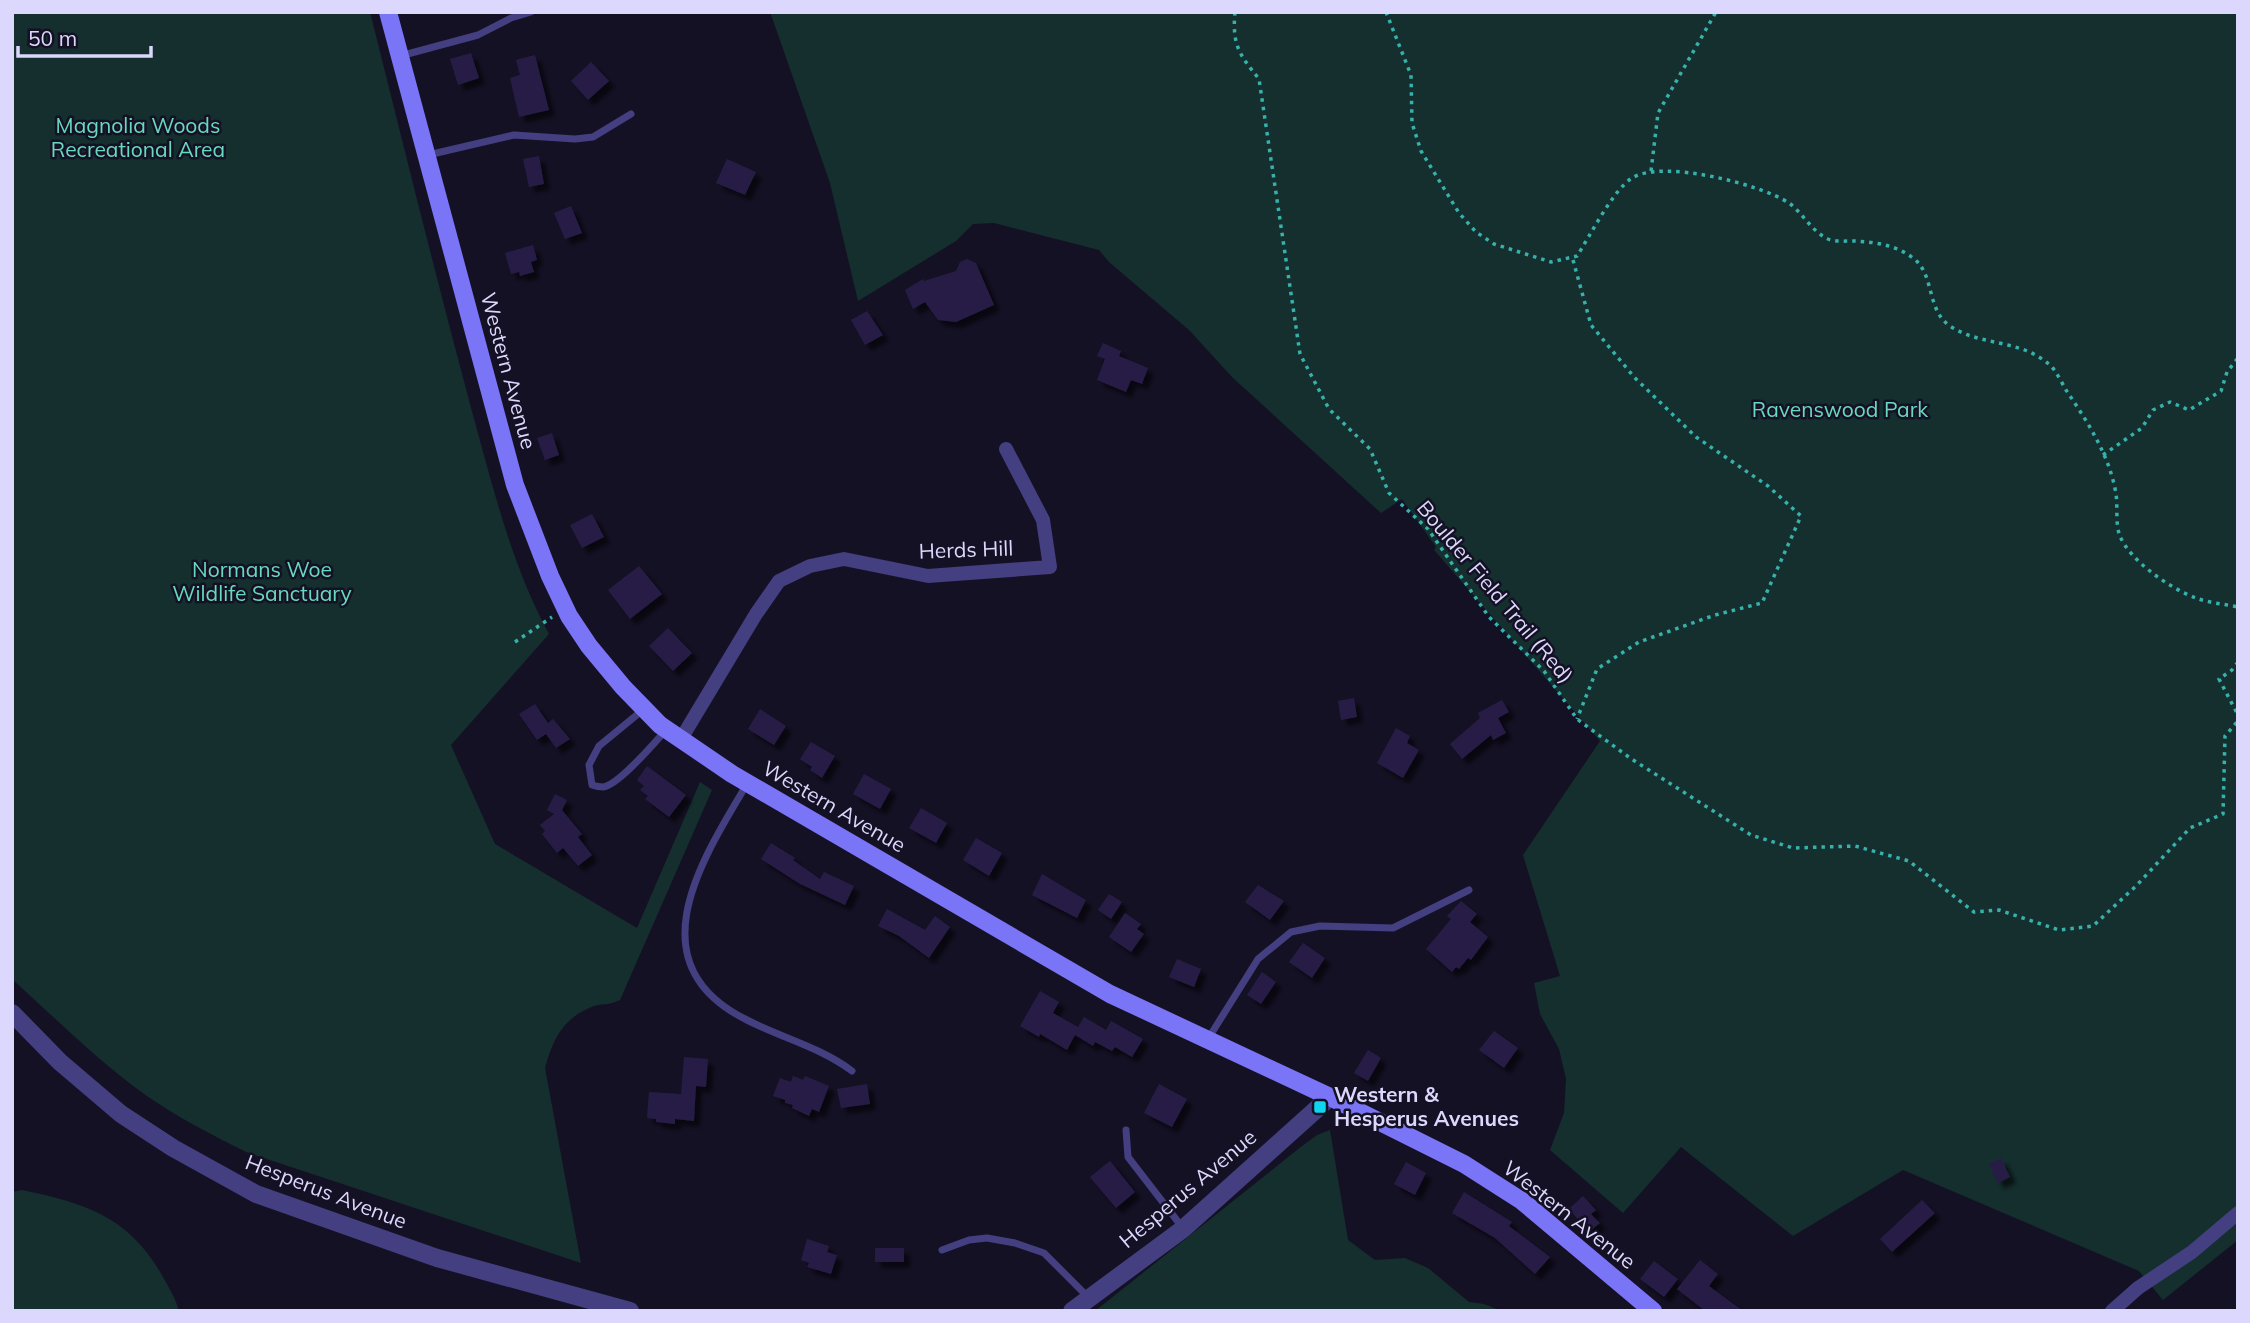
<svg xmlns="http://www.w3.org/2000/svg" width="2250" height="1323" viewBox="0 0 2250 1323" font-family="Mulish,sans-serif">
<defs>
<filter id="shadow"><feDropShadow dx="6" dy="6" stdDeviation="2" flood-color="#0009"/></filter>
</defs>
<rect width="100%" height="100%" fill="#151125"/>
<path fill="#142f2e" d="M12,12H370C403,143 435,274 470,404C492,483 510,562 549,634L451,745L495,844L637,928L700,782L712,790L620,1000C608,1006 603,1003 594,1006C564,1017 553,1038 545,1068L581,1263L246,1152C212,1135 179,1118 147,1096C99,1062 56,1019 12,979Z
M770,12H2238V1240L2163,1300L2139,1271L1903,1170L1793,1236L1681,1147L1623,1213L1550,1150L1564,1113L1566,1079L1559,1049L1540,1014L1534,983L1560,976L1523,855L1600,741L1434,550L1436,547L1402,499L1381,513L1232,377L1189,330L1109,262L1099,250L994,223L973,224L956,241L858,301L830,183Z
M1330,1130L1348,1240L1375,1260L1405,1258L1428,1268L1469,1302L1484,1304L1502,1311H1095L1302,1146L1317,1135Z
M22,1190C85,1203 130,1217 163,1277C169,1288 176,1299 179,1311H12V1192Z"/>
<path fill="#271e45" filter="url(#shadow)" d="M471,53L479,78L458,85L450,59Z
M535,55L549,110L519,117L510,78L520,75L516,60Z
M591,62L609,81L588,100L571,81Z
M539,156L544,184L529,187L523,159Z
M727,159L756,172L745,195L716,183Z
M571,206L582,233L565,239L554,213Z
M533,245L537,260L531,262L534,272L520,276L519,272L511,274L505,253Z
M967,259L976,263L994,305L956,322L938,320L925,302L913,309L905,290L923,279L924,281L956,271L960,262Z
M867,311L883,335L865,345L851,320Z
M1103,343L1121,351L1119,356L1148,368L1142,384L1131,380L1126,392L1097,380L1105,359L1097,356Z
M552,433L559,455L545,460L537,438Z
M592,514L604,537L582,548L570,525Z
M639,566L662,594L630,619L608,590Z
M668,628L692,653L673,671L649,646Z
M1354,698L1357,717L1341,720L1338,701Z
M1502,700L1509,712L1498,718L1506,733L1493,740L1491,735L1462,759L1450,744L1480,718L1478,713Z
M535,704L548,723L553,719L570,739L556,748L546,734L537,740L519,714Z
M760,709L786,726L774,745L748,729Z
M1396,728L1410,736L1407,743L1419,750L1403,778L1377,763Z
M811,742L835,756L822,778L810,770L812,767L800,759Z
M647,766L686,795L669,817L645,799L648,796L640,790L644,786L637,780Z
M864,774L891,789L880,809L853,794Z
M555,794L567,800L562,810L582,834L578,837L592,855L578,866L563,848L557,853L542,834L545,831L540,825L554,814L547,810Z
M921,808L947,823L936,843L909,828Z
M976,838L1002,853L989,876L963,860Z
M771,843L795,858L793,860L820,879L824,872L854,886L845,905L800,884L761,859Z
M1042,874L1086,900L1077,918L1032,895Z
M1258,885L1284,901L1270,920L1245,902Z
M1109,894L1122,902L1111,919L1098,910Z
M1461,901L1477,914L1470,922L1488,937L1471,960L1468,958L1459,969L1456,967L1452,972L1426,949L1451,919L1447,916Z
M887,909L925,930L935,916L950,927L929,958L899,936L878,926Z
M1125,913L1141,924L1137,929L1144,934L1131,952L1109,937Z
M1303,943L1325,958L1312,978L1289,962Z
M1177,959L1201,969L1194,987L1169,977Z
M1262,972L1276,982L1261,1004L1247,995Z
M1040,991L1059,1002L1053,1013L1078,1027L1084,1017L1106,1030L1111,1021L1143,1039L1132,1057L1115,1047L1112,1051L1095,1042L1093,1046L1075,1035L1067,1050L1040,1034L1039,1037L1020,1026Z
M1494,1031L1518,1048L1504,1068L1479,1050Z
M1368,1050L1381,1058L1368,1081L1354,1073Z
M684,1057L708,1059L706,1087L696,1086L694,1121L675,1119V1124L656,1122V1119L647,1118L649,1092L681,1094Z
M793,1076L803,1080L805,1076L829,1086L819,1112L812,1109L809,1116L792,1108L793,1105L785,1103V1100L773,1096L780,1078L791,1082Z
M867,1084L870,1104L841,1108L837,1089Z
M1159,1084L1187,1099L1172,1127L1144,1113Z
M2001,1158L2010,1177L1998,1183L1989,1164Z
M1110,1161L1135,1192L1116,1208L1090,1177Z
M1406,1162L1426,1173L1415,1195L1394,1184Z
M1464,1192L1512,1222L1509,1226L1550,1257L1535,1274L1495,1238L1452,1213Z
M1583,1196L1596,1210L1591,1214L1600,1223L1589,1232L1569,1209Z
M1922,1200L1935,1213L1892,1252L1880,1239Z
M807,1239L829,1246L827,1252L837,1255L831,1274L807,1267L809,1263L801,1260Z
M875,1248H904V1262H875Z
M1700,1260L1718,1274L1709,1286L1743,1311H1705L1677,1289Z
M1654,1261L1678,1279L1664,1297L1640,1279Z"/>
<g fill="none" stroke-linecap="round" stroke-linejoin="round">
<path stroke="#37b1ac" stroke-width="3.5" stroke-dasharray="3.5 5" stroke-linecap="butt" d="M1235,12C1232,45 1239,54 1259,79L1300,354L1329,409L1370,449L1389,493L1428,529L1489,617L1544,671L1577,719L1630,758L1751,835L1793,848L1855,846L1909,861L1974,912L1999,910L2059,930L2093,926L2136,886L2190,828L2223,814L2225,736L2238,721
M1386,12L1411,75L1412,123L1421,151L1459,213L1476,232L1494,244L1551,262L1577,256C1590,236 1613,190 1632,178C1662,159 1760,184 1789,203C1803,213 1811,231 1828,239C1835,242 1845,241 1854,241C1875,242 1896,245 1913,258C1935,274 1926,310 1950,326C1981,347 2022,338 2052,367C2057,373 2062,383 2066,390C2087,421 2110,456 2116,494C2118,507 2115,524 2120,536C2130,561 2171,589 2196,598C2209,603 2224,604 2238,607
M1651,171L1658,113L1716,12
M1573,260L1591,325L1634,377L1696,437L1768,486L1801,516L1762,603L1715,615L1639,642L1597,669L1577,719
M2103,455L2142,428L2153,410L2170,402L2189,410L2221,391L2227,372L2238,358
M515,642L552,617
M2238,662L2232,670L2219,679L2238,715"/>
<path stroke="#433f81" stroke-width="7" d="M400,56L478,35L511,18L531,12
M428,155L514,135L575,139L593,137L631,114
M644,709L599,746L589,765L592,785C595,786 599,787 603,787C619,785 655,742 666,730
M747,784C701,861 634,964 747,1020C782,1038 820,1047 852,1071
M1208,1039L1258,959L1291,932L1320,926L1393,928L1469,890
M1126,1130L1128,1157L1182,1227
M942,1250L969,1240L987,1238L1015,1243L1044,1253L1088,1297"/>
<path stroke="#433f81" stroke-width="14" d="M681,739L756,614L779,581L810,566L844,559L928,576L1050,567L1043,520L1006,449
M2112,1311L2138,1288L2192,1252L2238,1213"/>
<path stroke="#433f81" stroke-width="18" d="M12,1013L60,1062L121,1114L173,1148L256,1194L437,1258L630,1311
M1072,1311L1183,1229L1330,1097"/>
<path stroke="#7a74f7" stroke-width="18" d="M388,12L515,485L550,576L569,616L589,646L623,687L660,725L732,774L1110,994L1330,1097L1464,1164L1522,1201L1653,1311"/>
</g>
<rect fill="#0fd5f0" stroke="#151125" stroke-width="2.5" x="1313" y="1100" width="14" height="14" rx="3.5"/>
<g text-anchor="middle" stroke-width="5" stroke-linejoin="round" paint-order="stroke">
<g font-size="21" fill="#67d9bf" stroke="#151125">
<text x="138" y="133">Magnolia Woods<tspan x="138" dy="24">Recreational Area</tspan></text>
<text x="1840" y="417">Ravenswood Park</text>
<text x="262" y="577">Normans Woe<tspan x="262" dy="24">Wildlife Sanctuary</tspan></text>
</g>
<g font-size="21" fill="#dcd7fd" stroke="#151125">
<text transform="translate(508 371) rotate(75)" y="7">Western Avenue</text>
<text transform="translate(966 550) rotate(-2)" y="7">Herds Hill</text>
<text transform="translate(1495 592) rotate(50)" y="7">Boulder Field Trail (Red)</text>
<text transform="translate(834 807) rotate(30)" y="7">Western Avenue</text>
<text transform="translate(1188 1189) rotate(-40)" y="7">Hesperus Avenue</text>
<text transform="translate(326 1192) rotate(21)" y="7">Hesperus Avenue</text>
<text transform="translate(1569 1215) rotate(38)" y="7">Western Avenue</text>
</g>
<g font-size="21" font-weight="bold" fill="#dcd7fd" stroke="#151125" text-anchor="start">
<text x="1334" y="1102">Western &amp;<tspan x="1334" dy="24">Hesperus Avenues</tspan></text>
</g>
</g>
<rect width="2250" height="1323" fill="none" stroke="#dcd7fd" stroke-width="28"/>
<path d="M18 46v10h133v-10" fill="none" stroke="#dcd7fd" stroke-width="3.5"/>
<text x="28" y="46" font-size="21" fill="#dcd7fd" stroke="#151125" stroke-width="5" paint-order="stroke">50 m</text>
</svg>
